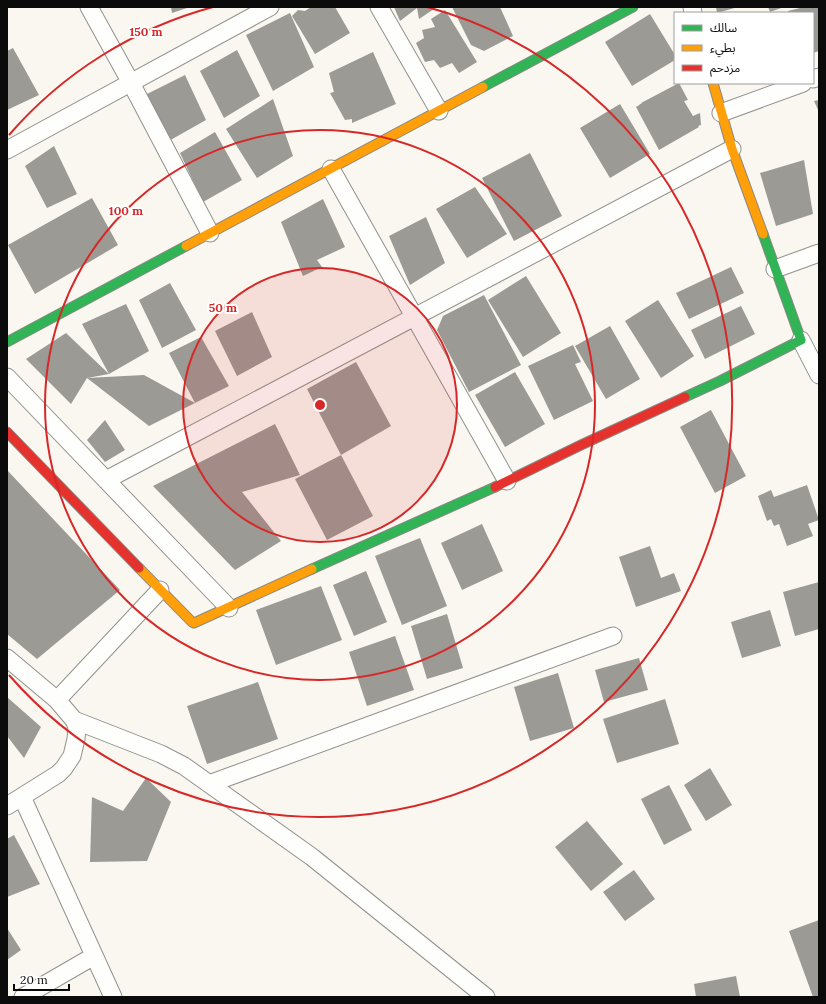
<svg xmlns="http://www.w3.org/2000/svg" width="826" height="1004" viewBox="0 0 826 1004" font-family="Lora,'Noto Sans Arabic',serif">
<rect width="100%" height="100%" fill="#f9f7ef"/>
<path fill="#9c9a95" d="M171,7H190L172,13Z
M311,7H335L350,33L315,54L292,16L298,10L305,11Z
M394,7H437L419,19L417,8L400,21Z
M452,7H500L513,36L484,51L471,45Z
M716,7H738L717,13Z
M768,7H784L770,12Z
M804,7H819V51L813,53V13H789L788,11Z
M445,10L477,62L459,73L452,63L440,68L434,60L425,62L416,43L424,38L422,30L435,27L431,19Z
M290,13L314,67L273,91L246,35Z
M650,14L675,55V60L632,86L605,42Z
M13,48L39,95L7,110V51Z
M237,50L260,96L224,118L200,71Z
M373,52L396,104L352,123V119L345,120L330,93L334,92L329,73Z
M185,75L206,120L167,142L145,95Z
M679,83L688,100L684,101L693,116L700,113L701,125L698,126L699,127L659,150L636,107L642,103H641Z
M273,99L293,156L257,178L226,129Z
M819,100V112L814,101Z
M620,104L650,154L610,178L580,128Z
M215,132L242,180L203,202L180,153Z
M54,146L77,194L47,208L25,166Z
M530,153L562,216L514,241L482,178Z
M804,160L813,214L776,226L760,173Z
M475,187L507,234L467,258L436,209Z
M92,198L118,245L35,294L8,245Z
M323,199L345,247L317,260L322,267L303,276L281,222Z
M426,217L445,263L410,285L389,236Z
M731,267L744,293L689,319L676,293Z
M526,276L561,333L523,357L488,300Z
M170,283L196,330L162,348L139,300Z
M484,295L521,365L469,392L437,330L443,316Z
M658,300L694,356L661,378L625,321Z
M126,304L149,351L109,374L82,324Z
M741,306L755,334L705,359L691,330Z
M252,312L272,357L237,376L215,331Z
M610,326L640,379L606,399L575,346Z
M66,333L109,374L87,378L71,404L26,359Z
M201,337L229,386L195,403L169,353Z
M573,345L581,362L575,364L593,401L554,420L528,366Z
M356,362L391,426L341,455L307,389Z
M515,372L545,424L505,447L475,395Z
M144,375L195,403L149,426L87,378Z
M711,410L746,476L715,493L680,427Z
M105,420L125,450L105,462L87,440Z
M275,424L300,475L242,492L281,541L235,570L153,486Z
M341,455L373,516L327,540L295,479Z
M7,470L120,590L37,659L7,634Z
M807,485L819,520L808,524L813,536L787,546L779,524L774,526L771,519L767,521L758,496L771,490L774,497Z
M482,524L503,571L462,590L441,543Z
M420,538L447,606L402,625L375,556Z
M650,546L661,578L674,573L681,591L636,607L619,557Z
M366,571L387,622L354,636L333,585Z
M819,582V629L795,636L783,592Z
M321,586L342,640L276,665L256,610Z
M770,610L781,646L742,658L731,622Z
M447,614L463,668L427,679L411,626Z
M395,636L414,690L367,706L349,652Z
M639,658L648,690L604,702L595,670Z
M558,673L574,728L530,741L514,687Z
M258,682L278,739L207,764L187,706Z
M7,697L41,727L24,758L7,736Z
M665,699L679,744L617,763L603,719Z
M710,768L732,805L706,821L684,785Z
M146,778L171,802L147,861L90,862L92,797L123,811Z
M669,785L692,830L664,845L641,799Z
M587,821L623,864L591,891L555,847Z
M14,835L40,884L7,897V839Z
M634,870L655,899L625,921L603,892Z
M819,920V997H813L789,931Z
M7,928L21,950L7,960Z
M736,976L740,997H696L694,984Z"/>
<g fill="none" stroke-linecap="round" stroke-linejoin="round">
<defs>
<path id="street" d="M89,7L131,83L210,233
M379,7L439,111
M692,7L693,13
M813,79L819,77
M721,113L803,83
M7,150L270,7
M331,169L507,481
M775,269L819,253
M801,340L819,375
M7,377L229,608
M106,480L732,149
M7,658L57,700L74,720L77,727L76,739L72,756L64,768L58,774L7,806
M57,700L160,590
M74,720L161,754L184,766L312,857L486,997
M209,784L613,636
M22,797L113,997
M23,997L94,956"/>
<path id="fast" d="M483,87L633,7
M7,342L186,246
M685,397L720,381L801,340L763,234
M312,569L495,487"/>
<path id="slow" d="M713,83L732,149L763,234
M186,246L483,87
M139,568L192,622L194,623L312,569"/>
<path id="jam" d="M7,432L139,568
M495,487L581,445L685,397"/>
</defs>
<use href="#street" stroke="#92918e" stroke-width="19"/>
<use href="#fast" stroke="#898884" stroke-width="11"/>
<use href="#slow" stroke="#898884" stroke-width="11"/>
<use href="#jam" stroke="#898884" stroke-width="11"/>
<use href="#street" stroke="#fefefd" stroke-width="17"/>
<use href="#fast" stroke="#30b455" stroke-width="9"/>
<use href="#slow" stroke="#ff9f0a" stroke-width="9"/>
<use href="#jam" stroke="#e5322d" stroke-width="9"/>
</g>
<circle cx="320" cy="405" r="137" fill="#d62828" fill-opacity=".12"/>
<g fill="none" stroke="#d62828" stroke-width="2">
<circle cx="320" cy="405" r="137"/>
<circle cx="320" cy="405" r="275"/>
<path d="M9 135A412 412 0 0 1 213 7M427 7A412 412 0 1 1 9 675"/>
</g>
<circle cx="320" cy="405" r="6" fill="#d62828" stroke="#fff" stroke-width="2"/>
<g font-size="12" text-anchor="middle" font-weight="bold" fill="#d62828" stroke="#fff" stroke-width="4" stroke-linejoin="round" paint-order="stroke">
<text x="146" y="36">150 m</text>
<text x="126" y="215">100 m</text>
<text x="223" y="312">50 m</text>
</g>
<rect width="826" height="1004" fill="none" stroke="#0b0b0b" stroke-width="16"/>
<rect x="674" y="12" width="140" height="72" fill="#ffffff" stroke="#9d9d9d"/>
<rect x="682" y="25" width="20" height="6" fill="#30b455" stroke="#9d9d9d"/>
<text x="710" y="32" font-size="12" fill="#0b0b0b">سالك</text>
<rect x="682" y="45" width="20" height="6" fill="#ff9f0a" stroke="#9d9d9d"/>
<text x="710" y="52" font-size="12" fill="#0b0b0b">بطيء</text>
<rect x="682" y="65" width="20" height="6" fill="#e5322d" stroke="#9d9d9d"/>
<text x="710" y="72" font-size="12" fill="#0b0b0b">مزدحم</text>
<path d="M14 984v6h55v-6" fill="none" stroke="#0b0b0b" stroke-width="2"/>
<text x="20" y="984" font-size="12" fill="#0b0b0b" stroke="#ffffff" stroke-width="3" paint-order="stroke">20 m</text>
</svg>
